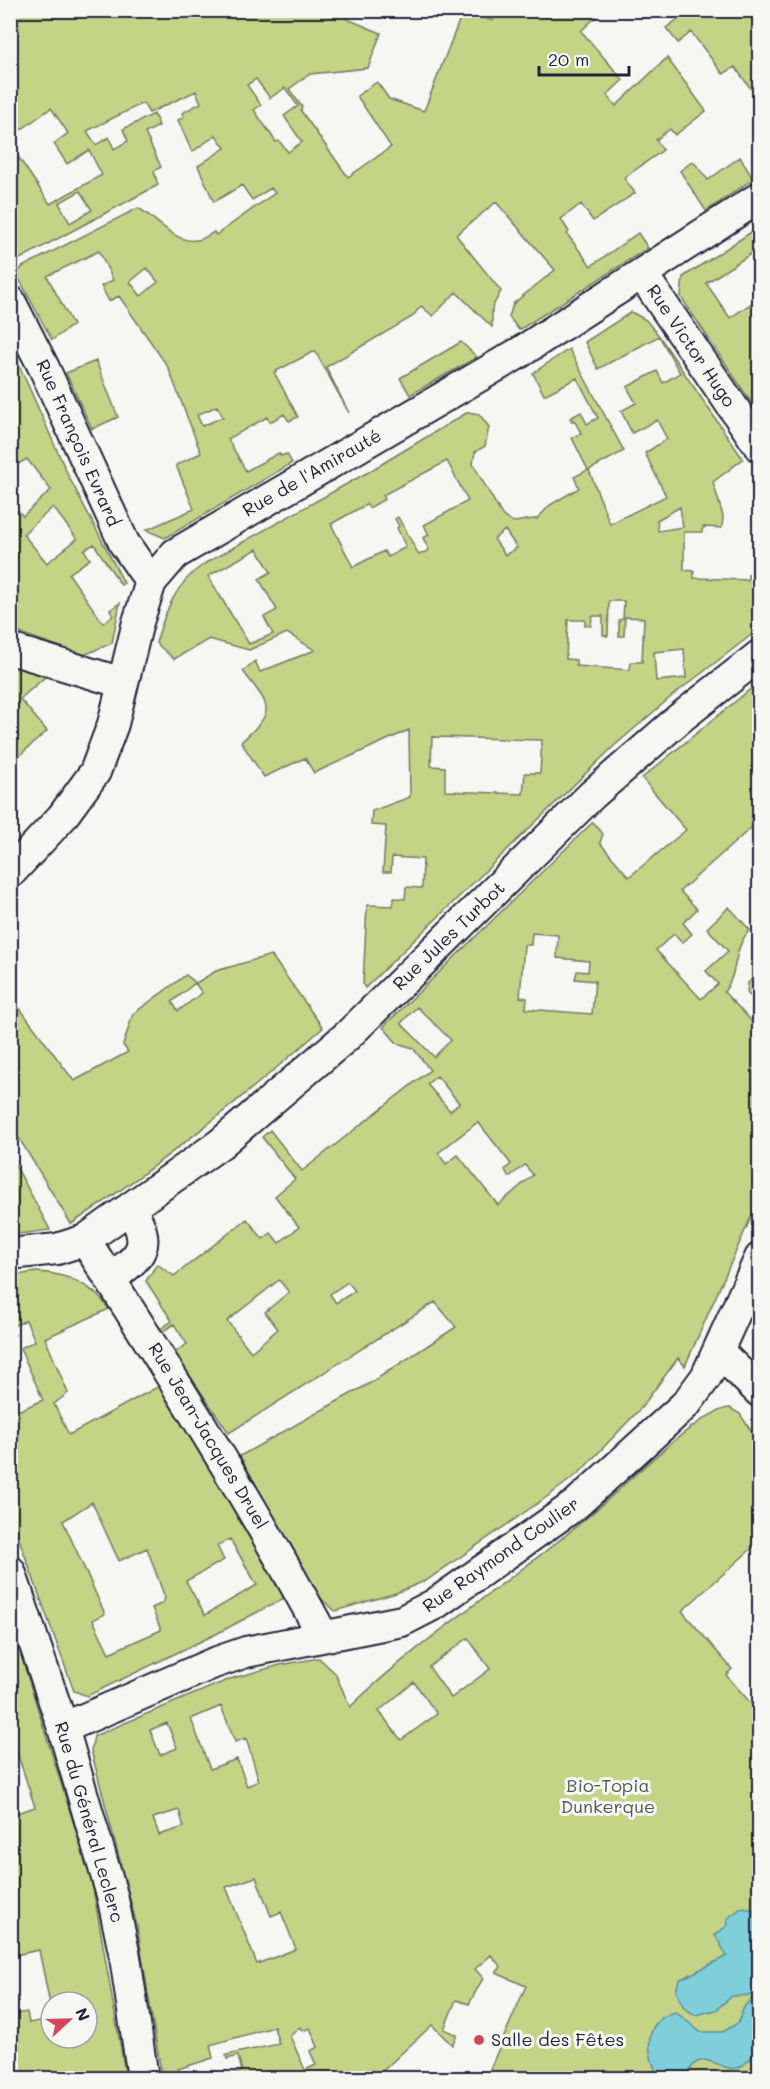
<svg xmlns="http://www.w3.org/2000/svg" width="770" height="2089" viewBox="0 0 770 2089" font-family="Mali,sans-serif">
<rect width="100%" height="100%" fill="#f6f6f2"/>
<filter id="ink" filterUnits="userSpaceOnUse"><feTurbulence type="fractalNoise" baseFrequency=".0167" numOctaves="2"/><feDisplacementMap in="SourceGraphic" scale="12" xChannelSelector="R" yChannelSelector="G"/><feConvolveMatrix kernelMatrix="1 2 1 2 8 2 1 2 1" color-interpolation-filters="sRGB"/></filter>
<g filter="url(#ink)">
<path fill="#c5d387" stroke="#747a61" stroke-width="1.5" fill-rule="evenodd" d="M10,11H343L347,19L381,33L368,68L310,74L289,89L302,107L301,111L348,177L391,147L357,96L377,82L389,99L424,111L463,11L493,21L495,12L500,11H602L581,31L623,80L607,95L616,106L667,58L706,111L675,135L670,129L656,140L663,150L624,178L635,193L593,221L581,204L561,219L569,232L567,234L591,266L638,233L648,248L519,330L509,317L513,304L555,270L496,202L456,235L501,291L492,308V327L456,292L433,316L421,306L412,317L326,367L349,413L315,351L274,372L298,417L289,421L284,414L270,422L267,417L228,439L246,471L279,453L281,456L287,454L292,463L165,538L146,530L194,509L176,465L201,453L168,367L119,296L109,301L101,286L113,280L99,251L47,276L73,325L52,340L17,275L22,267L138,208C155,217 175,244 197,240C202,240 209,235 214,232L216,235L275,193L271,188L252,200L242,185L214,202L198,166L225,148L216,135L192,152L178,120L184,117L182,113L201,103L196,91L149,113L143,103L87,131L96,145L109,137L114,149L128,141L123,129L154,114L159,126L145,133L161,167L154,171L158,185L16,261L11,252V146L50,204L102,175L89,150L67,164L54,144L68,133L51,108L11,137ZM256,79L270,98L285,88L298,106L284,116L302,142L288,152L279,141L276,142L254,110L261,105L247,85ZM80,191L92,210L70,223L59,203ZM147,268L158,282L141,296L130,282ZM217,406L223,417L202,426L197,415Z
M689,11H759V83L751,89L735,67L723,74L691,32L678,43L666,28Z
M740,157L753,179L706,211L680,171L693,161L708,180Z
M759,227V264L752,253L706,283L730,318L759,298V414L681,297L683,277Z
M631,312L646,320L659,336L743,459L713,482L723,516L722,528L703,527L702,532H684V570L694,571V578L748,580V574L759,575V571V629L672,696L614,746L365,988L363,984L367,905L393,906L394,898L405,899L406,887L422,888L423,859L392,857L391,872H383L386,826L371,825L372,811L410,797L409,730L314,773L305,758L264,777L241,742C278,709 270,707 243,671L255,661L260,672L315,650L287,633L249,650L209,639L174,659L156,643C165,611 176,583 204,564L370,471L468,412L479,414L489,427L485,446L475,452L473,464L502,515C514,528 522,518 537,519L550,505L579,488L574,477L588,470L572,438L581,433L574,420L572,421L570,418L581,412L587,424L598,418L577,378L544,395L533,373L569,349L624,451L589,470L610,524L666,496L645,453L667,439L657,420L632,433L621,411L636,403L627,387L657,371L663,383L680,373L659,336L598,369L585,342ZM447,461L468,501L424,525L429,535L423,538L429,550L419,555L398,517L395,519L399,526L397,528L406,547L388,557L384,551L353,567L331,524L367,504L369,508L385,499L383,495ZM680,507L683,527L658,531L657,520ZM505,530L517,548L505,555L494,539ZM257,549L271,572L259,579L277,610L264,617L273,634L249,644L208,576ZM609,601H624L623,619L619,620V636H624L625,617L644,618L642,662H631L630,670L576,666V660L566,659L568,620H585V625L591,626L592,616H603V635L608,636ZM684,649L686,678L656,681L654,652ZM432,737L542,740L540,773H525L523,794L445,791V767L431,766Z
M461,342L477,357L410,395L400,378Z
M11,347L68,475L124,583L121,585L94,544L84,550L90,559L69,574L103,623L113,616L110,610L120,603L112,643L84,655L11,630V503L23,516L51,490L27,459L11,468ZM53,507L77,539L47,563L23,534Z
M96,361L118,417L92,429L66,373Z
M11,665L46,676L20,699L47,731L11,763Z
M759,682V834L752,827L680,891L697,909L683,923L692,934L682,943L674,934L656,950L701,999L718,984L706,971L728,951L707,928L729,907L750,930C732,948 739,973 724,992L759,1029V1199L685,1366L678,1358L641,1408L580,1472L551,1494L427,1580L396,1593L335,1611L317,1595L240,1456L372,1382L456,1327L435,1302L229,1433L174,1353L187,1344L174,1324L160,1333L130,1290L134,1288L160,1329L172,1321L146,1281L157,1264L174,1276L247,1219L263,1239L271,1233L279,1243L299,1227L275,1196L295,1179L262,1137L270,1130L302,1171L430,1070L413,1048L397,1043L383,1027L593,822L603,834L600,843L629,877L686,830L642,778ZM532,933L558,935L557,958L589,961L588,972L577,971L575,979L595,981L592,1014L526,1009L527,998L520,997L524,945H531ZM417,1007L451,1040L434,1057L401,1023ZM437,1076L459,1103L450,1111L427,1084ZM478,1122L511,1164L505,1170L509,1177L525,1165L533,1175L498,1205L458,1155L446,1164L438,1153ZM279,1280L289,1292L265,1312L278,1329L251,1352L227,1321ZM348,1282L355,1291L336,1303L330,1294Z
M271,955L323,1028C242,1098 161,1165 71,1224L11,1125V1006L15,1002L74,1081L128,1052L123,1045L133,1014L186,975L196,983L216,971ZM195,983L202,993L178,1011L172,1002Z
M759,971V1005L747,993L748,983Z
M10,1157H11L50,1230L11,1235Z
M36,1272C66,1273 92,1284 109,1309L45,1338L68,1393L54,1404L69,1435L161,1385L288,1596L216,1634L87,1696L74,1691L11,1517L10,1409L13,1413L43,1400L20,1348L35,1341L26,1320L11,1327L15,1335L11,1337V1276ZM92,1502L119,1561L147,1548L165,1598L163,1603L152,1608L161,1630L109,1653L93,1620L105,1614L63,1521ZM230,1539L257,1585L205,1615L186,1581L224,1560L217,1546Z
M730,1408L740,1414L759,1443V1542L682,1611L732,1669L726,1675L756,1709L759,1707V2078H486L526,1986L496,1973L501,1967L491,1955L475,1969L483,1978L469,2004L456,2000L444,2029L457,2035L452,2045L432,2025L375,2078H310L308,2073L292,2078H222L221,2076L225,2074L226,2076L242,2071L238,2056L227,2059L226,2055L279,2044L274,2027L210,2045L213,2058L178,2069L181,2078H162L137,1926L91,1750L94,1736L230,1679L280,1665L319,1658L335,1673L350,1707C436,1624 541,1564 627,1482C647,1464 705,1409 730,1408ZM468,1638L490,1669L451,1698L429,1667ZM414,1682L437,1714L401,1740L379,1711ZM221,1706L235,1742L246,1738L259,1781L247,1786L237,1759L210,1769L191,1719ZM167,1723L177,1748L160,1755L150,1730ZM179,1810L184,1827L159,1835L153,1818ZM256,1877L271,1916L281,1912L296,1949L257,1964L226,1887ZM300,2027L302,2031L310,2028L318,2047L310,2051L316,2065L305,2070L290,2036Z
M10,1620L92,1882L126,2078H11V2008L13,2007L15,2014L27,2012L29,2023L51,2019V2038H87V2002H51V2009L39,1950L11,1956V1815L35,1807L11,1734Z"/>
<path fill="#7fcfda" stroke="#5a8a9a" stroke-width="1.5" d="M759,1907V2047C755,2053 750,2061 743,2065C721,2080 704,2038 685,2078H659C646,2053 642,2020 676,2012L700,2032H723L738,2023L744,2007L755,1995L732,1996L716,2010L695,2015L684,2008L676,1991L679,1980L727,1956L715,1935L728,1925L727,1919L741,1908L757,1910Z"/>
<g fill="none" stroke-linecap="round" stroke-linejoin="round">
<defs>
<path id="minor" d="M642,274L760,447
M10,301L44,368L124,543L151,582
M10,649L123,683
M10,873L62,817L95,772L113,724L138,622L151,582L175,554L519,353L760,197
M85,1240C168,1370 250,1500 323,1636
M10,1254L57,1249L85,1240L220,1144L347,1036L592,795L680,718L760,655
M110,1279C142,1255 153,1247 131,1209
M718,1351L760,1392
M10,1571L63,1728L112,1895L125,1957L143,2078
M63,1728L214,1663L246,1652L402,1621L435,1604L575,1505L686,1404L706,1377L760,1258"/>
</defs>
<use href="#minor" stroke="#22223b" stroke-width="34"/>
<use href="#minor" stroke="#f6f6f2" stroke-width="30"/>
</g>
</g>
<circle fill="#d1495b" stroke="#f6f6f2" stroke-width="2" cx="479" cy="2040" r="6"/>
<g text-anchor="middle" stroke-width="6" stroke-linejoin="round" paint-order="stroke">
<g font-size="18" fill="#22223b" stroke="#f6f6f2">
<text transform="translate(691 346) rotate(56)" y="6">Rue Victor Hugo</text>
<text transform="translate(78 443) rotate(66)" y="6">Rue François Evrard</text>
<text transform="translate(312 473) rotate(-30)" y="6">Rue de l'Amirauté</text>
<text transform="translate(449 936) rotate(-44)" y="6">Rue Jules Turbot</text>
<text transform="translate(208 1436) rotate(59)" y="6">Rue Jean-Jacques Druel</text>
<text transform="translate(501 1555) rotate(-35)" y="6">Rue Raymond Coulier</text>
<text transform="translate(89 1822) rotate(74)" y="6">Rue du Général Leclerc</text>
</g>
<g font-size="18" fill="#535752" stroke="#f6f6f2">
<text x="608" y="1792">Bio-Topia<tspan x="608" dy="21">Dunkerque</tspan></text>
</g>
<g font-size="18" fill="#22223b" stroke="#f6f6f2" text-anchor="start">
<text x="491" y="2046">Salle des Fêtes</text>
</g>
</g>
<rect width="770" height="2089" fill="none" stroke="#f6f6f2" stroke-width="36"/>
<rect x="18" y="18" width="734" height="2053" fill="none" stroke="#22223b" stroke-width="2" filter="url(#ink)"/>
<g transform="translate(69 2020) rotate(68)"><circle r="28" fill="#f6f6f2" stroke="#a1a1a9" stroke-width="1.5"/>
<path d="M0-4.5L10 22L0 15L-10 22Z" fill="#d1495b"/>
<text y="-9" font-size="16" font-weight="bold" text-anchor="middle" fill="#22223b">N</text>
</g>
<path d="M539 66v9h90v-9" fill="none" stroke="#22223b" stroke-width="3"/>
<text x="548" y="66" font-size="18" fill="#22223b" stroke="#f6f6f2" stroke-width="4.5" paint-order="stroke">20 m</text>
</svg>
